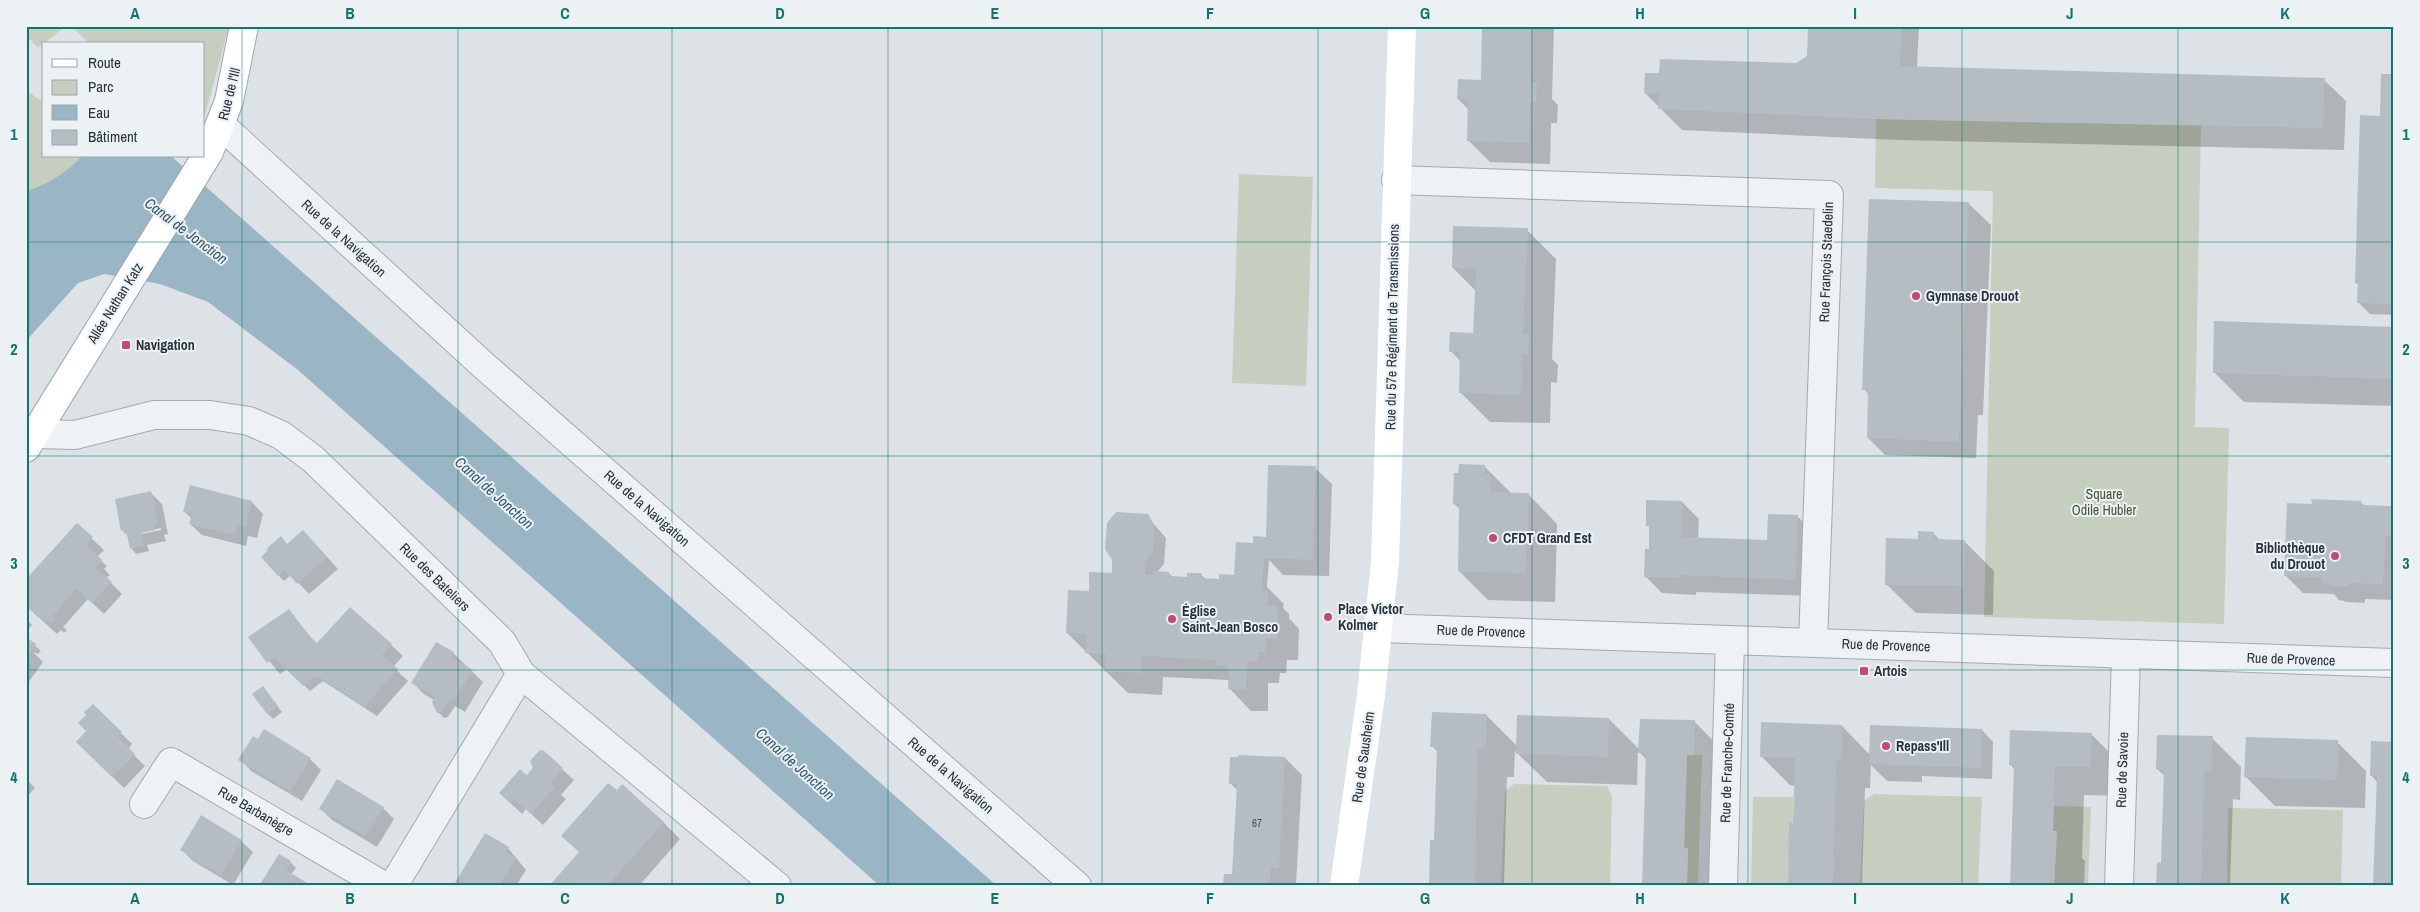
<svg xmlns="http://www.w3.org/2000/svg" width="2420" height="912" viewBox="0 0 2420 912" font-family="'Archivo Narrow',sans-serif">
<rect width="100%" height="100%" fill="#dde2e6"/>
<path fill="#c6cfbf" d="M26,26H66L38,48L26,35Z
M72,26H229L204,119V44H89Z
M26,90L44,103V156H82C67,172 47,185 26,191Z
M1876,119L2201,125L2195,427L2229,428L2224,624L1984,617L1993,191L1875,188Z
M1239,174L1313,177L1306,386L1232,383Z
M1687,755H1702L1698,886H1687L1688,848H1684Z
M1514,784L1607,786L1612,796L1610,886H1501L1505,791Z
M1874,794L1982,797L1978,886H1860L1864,801Z
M1753,797H1793V822H1790L1788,886H1751Z
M2054,806L2091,807L2088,886H2054L2057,831H2053Z
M2228,808L2343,810L2341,886H2227Z"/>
<path fill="#9ab5c3" d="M82,156H171L997,886H880L298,370L208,302L160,284L104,274L78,283L26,341V191C47,185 67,172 82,156Z"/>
<path fill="#0003" fill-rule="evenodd" d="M1484,26H1554L1552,99L1558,105L1557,123H1551L1550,164L1490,162L1468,140L1469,110L1458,99L1482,82Z
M1809,26H1919L1917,67L2324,80L2346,101L2344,150L1899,140L1682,130L1645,93L1661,74L1795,64L1806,57L1808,59Z
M2394,76V315L2370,314L2359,303V285L2356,283L2383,117Z
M1969,204L1991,225L1983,415H1978L1976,458L1885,455L1868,438L1869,395L1864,389Z
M1527,230L1556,259L1552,359L1558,365L1557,383L1551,382L1550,423L1490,422L1461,393V362L1451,351L1475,334L1476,291L1453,268Z
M2394,328V406L2244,402L2214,372Z
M1484,466L1512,494H1528L1557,524L1555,602L1488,600L1459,571L1461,510L1454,504L1460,475Z
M1315,468L1332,484L1329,576L1283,575L1269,560L1267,587L1284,604L1283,608L1289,614V618L1299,629L1298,660H1287L1286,673H1280L1279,683H1268V711H1251L1230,689V680L1163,677L1162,695L1128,693L1067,633L1090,592L1115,575L1146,515L1166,538L1164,564L1157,572L1168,573L1173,577L1188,578L1201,575L1206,579L1221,580L1234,577L1254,544L1267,541Z
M191,487L252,502L263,514L257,538L248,536L246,546L202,535L190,524L192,519L185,512Z
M150,492L162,504L168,534L164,535L166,541L147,545L149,551L136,554L131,548L128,536L123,531ZM161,528V530L131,536V534Z
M1682,502L1699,519L1698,539L1768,541L1797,516L1814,533L1812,596L1696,592V595L1662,593L1645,576L1650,551L1651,529L1647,525Z
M2361,502L2365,507L2394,509V600L2365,599V603L2348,602L2339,600L2334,594L2303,593L2286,576L2313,505Z
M77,525L104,550L97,557L107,566L104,569L110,575L106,578L122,594L104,614L88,599L63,627L67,630L64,633L61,630L57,634L26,606Z
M303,531L338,569L309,594L291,575L284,581L279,576L287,545Z
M1933,533L1941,541L1965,542L1994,571L1993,615L1916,613L1886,584L1919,540Z
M289,610L317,645H391L403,656L393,667L408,681L377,716L323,681L310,691L287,669L280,674L250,638Z
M26,619L32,625L27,631L26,630Z
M26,638L41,651L38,654L33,652L43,662L28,683L26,681Z
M453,653L483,682L465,712L455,706L448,717L444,718L438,712L434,700L424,694L413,683Z
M263,688L282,712L273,719L268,714Z
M93,706L132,744L128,749L145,766L124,788L77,742L88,731Z
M1486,715L1518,747L1609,719L1640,750L1694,721L1723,751L1717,886H1643L1647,760L1638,751L1637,785L1547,782L1515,751L1514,777H1507L1504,886H1430L1435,841L1438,752L1432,746Z
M1842,726L1870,755L1982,730L1993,742L1992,779L1922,776V782L1887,781L1871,765L1870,788H1865L1862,886H1788L1795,824L1796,786L1790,785L1761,756Z
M2091,734L2120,763L2119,796L2084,795L2082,858L2085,861L2084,886H2012L2015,770L2010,764Z
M2212,738L2241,767L2240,800L2233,799L2230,886H2157L2162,864L2165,776L2157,769Z
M2337,742L2366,771L2365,808L2275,806L2245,776Z
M2372,743L2378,783L2371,775Z
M543,752L574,780L561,795L566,799L543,825L526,809L522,814L500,793L527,777L535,768Z
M1285,758L1302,775L1296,885L1224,886L1233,876L1238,791L1230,783Z
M240,759H310L321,770L302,801L251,771Z
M26,779L35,788L26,798Z
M320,808H383L394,819L377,847L332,820Z
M663,822L680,839L639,886H551L580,853Z
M241,841L253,852L233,885L193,861L182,850Z
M508,848L526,870L516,886H454Z
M290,862L296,868L291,874L260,886Z"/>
<path fill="#b5bcc2" d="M1482,26H1532L1531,82H1537L1536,102H1530L1529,143L1467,141L1468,100L1457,99L1458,79L1481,80Z
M1808,26H1902L1900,66L2325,78L2323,128L1876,119L1658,109L1659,94L1644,93L1645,73H1659L1660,59L1798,63L1807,56Z
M2381,74H2394V304L2357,303L2358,283H2355L2360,115L2380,116Z
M1869,199L1969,202L1959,442L1867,438L1868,390H1862Z
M1453,226L1528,228L1523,334L1529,335L1528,354H1522L1521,395L1459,393L1460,352H1449L1450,332L1473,333L1476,269L1452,268Z
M2214,321L2394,327V379L2213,373Z
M1459,464L1485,465V474H1490V492L1529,493L1526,573L1458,572L1459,504H1453L1454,473H1458Z
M1268,465L1316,466L1313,560L1264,558L1262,591H1268L1267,605L1278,606L1277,639L1266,638L1265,652H1258V662L1247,661L1246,690L1228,689L1229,669H1227V666L1217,665V660L1142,656L1141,673L1105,672L1106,654L1085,653L1086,634L1066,633L1068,590L1089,591V572L1112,573V560L1105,549L1107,523L1116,512L1148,514L1155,526L1153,552L1145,561V575H1153V571L1169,572V576L1187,577V573H1202L1201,578L1219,579V574L1234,575L1236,542L1253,543V536L1266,537Z
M190,485L252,501L246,527L237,525L235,535L189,524L192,514L183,512Z
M151,491L158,523L153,524L155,530L141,533L144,546L130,549L126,530L121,531L115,499Z
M2311,499L2361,501V505L2393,506L2392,536L2386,535L2383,584L2349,583V586H2330V584L2321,583V578L2284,576L2287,503L2312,504Z
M1646,500L1682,501V537L1767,540L1768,514L1798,515L1796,580L1680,575V578L1644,577L1645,549H1649V526H1646Z
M77,523L93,537L86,545L102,560L95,567L112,582L92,603L76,589L53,615L56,618L52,623L48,620L45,623L26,606V579Z
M303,530L327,557L297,584L285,570L278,576L261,557L268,550L266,549L281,536L287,544Z
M1918,531L1934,532L1933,539L1965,540L1964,586L1885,585L1886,538L1918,539Z
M350,607L392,644L382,655L398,669L365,706L317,676L303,686L275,658L267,663L248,637L289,609L308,635L317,643Z
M26,637L36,644L26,658Z
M436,642L454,652L451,657L473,670L453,701L450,699L443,711L437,713L432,702L435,697L411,683Z
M263,686L278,706L267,714L252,694Z
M93,704L122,732L117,736L135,754L112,777L76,742L86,731L78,723L86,715L84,712Z
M1432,712L1487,714L1486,748H1478L1475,886H1429L1430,840H1434L1437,747H1430Z
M1517,715L1609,718L1608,757L1516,754Z
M1640,719L1695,720L1694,755H1687L1684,848H1688L1687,886H1642L1646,753H1638Z
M1761,722L1842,725L1841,760H1836L1833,886H1788L1789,822L1793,823L1795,758L1760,757Z
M1870,725L1982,729L1981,768L1869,764Z
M264,729L311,758L290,791L238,760L253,736L258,739Z
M2010,730L2092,733L2090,767L2055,766L2053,831H2057L2054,886H2010L2014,765H2009Z
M2157,735L2213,736L2211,771H2204L2201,886H2156L2157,862L2161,863L2164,770L2156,769Z
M2246,737L2338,740L2337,780L2244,777Z
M2371,741L2394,742V886H2373L2377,776H2370Z
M543,750L563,768L551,783L555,787L531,814L514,799L510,803L499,793L520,769L527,775L533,768L530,761L539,751Z
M1239,755L1285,757L1279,868H1271L1270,886H1223L1224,874H1232L1237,784H1229L1230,757H1238Z
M337,779L384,807L365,836L319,809Z
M608,783L617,790L622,784L664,822L607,886H549L579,852L561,836Z
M201,815L242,840L221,875L180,850Z
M485,833L509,847L506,852L516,858L501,882L507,886H453Z
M279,854L291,861L286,870L312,886H259Z"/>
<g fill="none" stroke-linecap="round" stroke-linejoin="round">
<defs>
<path id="minor" d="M221,125L482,364L1077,886
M1396,180L1829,195L1813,643
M35,434L75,435L154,415H210L249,421L281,435L313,459L502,642L521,674L777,886
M1378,628L2394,663
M144,804L171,762L384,886
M393,886L521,674
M1723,886L1730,640
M2119,886L2126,654"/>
<path id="primary" d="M26,448L209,152L229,101L244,26"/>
</defs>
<use href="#minor" stroke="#a3aaaf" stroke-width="30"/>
<use href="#primary" stroke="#9da8b0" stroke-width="30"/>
<use href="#minor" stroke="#eff2f4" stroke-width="28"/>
<path stroke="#fff" stroke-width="28" d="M1344,886L1371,695L1385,562L1402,26"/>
<use href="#primary" stroke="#fff" stroke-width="28"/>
</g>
<path fill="none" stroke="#0f766e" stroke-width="1" stroke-opacity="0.55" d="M242,26V886M458,26V886M672,26V886M888,26V886M1102,26V886M1318,26V886M1532,26V886M1748,26V886M1962,26V886M2178,26V886M26,242H2394M26,456H2394M26,670H2394"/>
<g fill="#c34a71" stroke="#ecf1f4" stroke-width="2">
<circle cx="1916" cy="296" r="5"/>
<rect x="121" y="340" width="10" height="10" rx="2.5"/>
<circle cx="1493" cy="538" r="5"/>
<circle cx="2335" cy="556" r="5"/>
<circle cx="1328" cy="617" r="5"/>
<circle cx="1172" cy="619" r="5"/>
<rect x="1859" y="666" width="10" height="10" rx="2.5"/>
<circle cx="1886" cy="746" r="5"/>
</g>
<g text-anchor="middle" stroke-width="4" stroke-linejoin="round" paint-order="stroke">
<g font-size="11" fill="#4b545d">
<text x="1257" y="827">67</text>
</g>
<g font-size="14" fill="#28323b" stroke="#ecf1f4">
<text transform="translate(229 94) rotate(-76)" y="5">Rue de l'Ill</text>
<text transform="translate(344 238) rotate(42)" y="5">Rue de la Navigation</text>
<text transform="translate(1826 262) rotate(-88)" y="5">Rue François Staedelin</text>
<text transform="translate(115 303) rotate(-58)" y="5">Allée Nathan Katz</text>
<text transform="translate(1392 327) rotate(-89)" y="5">Rue du 57e Régiment de Transmissions</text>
<text transform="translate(647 508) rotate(41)" y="5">Rue de la Navigation</text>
<text transform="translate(435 577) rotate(44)" y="5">Rue des Bateliers</text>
<text transform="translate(1481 631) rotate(2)" y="5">Rue de Provence</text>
<text transform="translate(1886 645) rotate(2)" y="5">Rue de Provence</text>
<text transform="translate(2291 659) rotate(2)" y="5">Rue de Provence</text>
<text transform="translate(1363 757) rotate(-82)" y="5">Rue de Sausheim</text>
<text transform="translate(1727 763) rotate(-88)" y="5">Rue de Franche-Comté</text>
<text transform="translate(2122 770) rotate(-88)" y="5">Rue de Savoie</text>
<text transform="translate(951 775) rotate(41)" y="5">Rue de la Navigation</text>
<text transform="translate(256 811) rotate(30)" y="5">Rue Barbanègre</text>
</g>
<g font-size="14" font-weight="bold" fill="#28323b" stroke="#ecf1f4" text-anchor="start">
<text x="1926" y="301">Gymnase Drouot</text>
<text x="136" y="350">Navigation</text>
<text x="1503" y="543">CFDT Grand Est</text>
<text x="2325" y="553" text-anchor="end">Bibliothèque<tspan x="2325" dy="16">du Drouot</tspan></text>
<text x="1338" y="614">Place Victor<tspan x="1338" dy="16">Kolmer</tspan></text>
<text x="1182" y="616">Église<tspan x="1182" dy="16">Saint-Jean Bosco</tspan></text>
<text x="1874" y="676">Artois</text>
<text x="1896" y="751">Repass'Ill</text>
</g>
<g font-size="14" fill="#415636" stroke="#ecf1f4">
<text x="2104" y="499">Square<tspan x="2104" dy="16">Odile Hubler</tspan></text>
</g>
<g font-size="15" font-style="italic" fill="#35576c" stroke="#ecf1f4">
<text transform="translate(186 231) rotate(37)" y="5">Canal de Jonction</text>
<text transform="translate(494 493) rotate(42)" y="5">Canal de Jonction</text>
<text transform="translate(795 764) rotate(42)" y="5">Canal de Jonction</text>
</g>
</g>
<rect width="2420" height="912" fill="none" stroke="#ecf1f4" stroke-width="55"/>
<rect x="42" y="42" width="162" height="115" fill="#ecf1f4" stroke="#9ea5aa"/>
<rect x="52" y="59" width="25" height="8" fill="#ffffff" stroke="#9ea5aa"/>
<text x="88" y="68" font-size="15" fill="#28323b">Route</text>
<rect x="52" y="80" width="25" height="15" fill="#c6cfbf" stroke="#9ea5aa"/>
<text x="88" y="92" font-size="15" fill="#28323b">Parc</text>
<rect x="52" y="105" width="25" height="15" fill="#9ab5c3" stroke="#9ea5aa"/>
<text x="88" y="118" font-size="15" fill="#28323b">Eau</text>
<rect x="52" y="130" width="25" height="15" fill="#b5bcc2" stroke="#9ea5aa"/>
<text x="88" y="142" font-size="15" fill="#28323b">Bâtiment</text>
<rect x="28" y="28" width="2364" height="856" fill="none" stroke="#0f766e" stroke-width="2"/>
<g font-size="16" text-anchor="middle" font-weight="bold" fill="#0f766e">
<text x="135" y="19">A</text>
<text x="350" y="19">B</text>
<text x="565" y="19">C</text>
<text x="780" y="19">D</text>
<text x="995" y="19">E</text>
<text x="1210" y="19">F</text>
<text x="1425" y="19">G</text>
<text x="1640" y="19">H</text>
<text x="1855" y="19">I</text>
<text x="2070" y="19">J</text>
<text x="2285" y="19">K</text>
<text x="14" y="140">1</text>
<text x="2406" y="140">1</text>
<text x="14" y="355">2</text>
<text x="2406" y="355">2</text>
<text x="14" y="569">3</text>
<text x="2406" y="569">3</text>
<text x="14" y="783">4</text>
<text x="2406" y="783">4</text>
<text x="135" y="904">A</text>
<text x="350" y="904">B</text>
<text x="565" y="904">C</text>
<text x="780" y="904">D</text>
<text x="995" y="904">E</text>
<text x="1210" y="904">F</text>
<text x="1425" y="904">G</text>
<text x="1640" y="904">H</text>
<text x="1855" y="904">I</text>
<text x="2070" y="904">J</text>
<text x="2285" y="904">K</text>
</g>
</svg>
